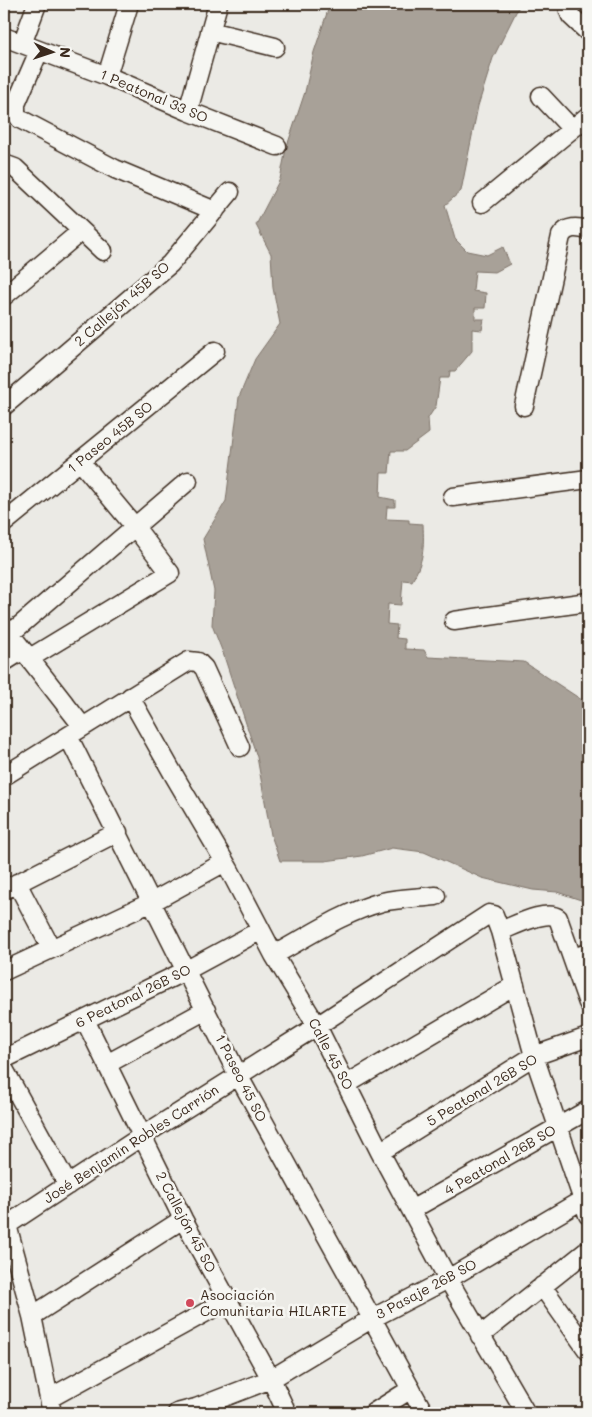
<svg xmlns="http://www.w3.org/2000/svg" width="592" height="1417" viewBox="0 0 592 1417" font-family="Mali,sans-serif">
<rect width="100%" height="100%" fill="#ebeae5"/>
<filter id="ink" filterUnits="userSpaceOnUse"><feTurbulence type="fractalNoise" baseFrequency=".02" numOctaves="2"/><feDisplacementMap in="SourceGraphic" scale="10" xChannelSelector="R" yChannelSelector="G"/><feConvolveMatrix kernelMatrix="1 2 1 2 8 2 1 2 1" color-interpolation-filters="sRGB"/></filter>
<g filter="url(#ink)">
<path fill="#a8a198" stroke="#7c7167" d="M330,4H520L493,58L478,106L461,191L445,205L455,239L467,251L487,255L503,247L510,264L495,272L475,271L473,291L486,293L485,308H475V319H484L482,330L472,329V351L455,371H450L449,378H440L436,406L428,418L429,433L405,451H391L389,473H381L380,497L395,500V507H387L386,519L409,520V523L423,524C424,548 424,560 412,581L403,580L401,605L388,604L387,624L397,625L396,638L405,639V649L424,650L428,657L524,662L588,704V905L584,901L557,892L533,890L482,878L424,852L392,848L362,856L325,861H280L271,835L257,757L223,653L212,625L214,591L203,539L226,501L239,397L255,359L280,324L273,288L271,254L256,225L280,179L286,149L305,92L314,52Z"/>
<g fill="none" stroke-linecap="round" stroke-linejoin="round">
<defs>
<path id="minor" d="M572,4L569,11L571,16L588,32
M210,31L275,47
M4,37L107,76L188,111L277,146
M22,44L37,4
M39,51L16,104V113L20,119L115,169L215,211
M107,76L129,4
M541,96L572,129
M188,111L218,4
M4,164L15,168L103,251
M482,203L588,116
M4,296L80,232
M4,406L170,264L230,192
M524,406L561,236C567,226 577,227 588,230
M453,497L588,479
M4,523L215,351
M454,621L588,602
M4,626L83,727
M10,634L188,481
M30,658L170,573L135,527L80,461
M4,662L23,650
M130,697L175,777L229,869L274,955L317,1026L380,1152L448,1279L526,1413
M68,736L238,1075L424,1413
M4,776L189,661L198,662L204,668L240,747
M17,883L51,948
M4,890L118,832
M500,931C514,926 546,909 558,918L588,1003
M274,955C309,936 344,912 382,902C400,898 418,898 436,896
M573,958L588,953
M4,971L152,902L225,862
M85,1020L183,1219L271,1379L287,1413
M4,1059L187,970L261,930
M107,1064L206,1010
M4,1069L68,1185
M347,1084L515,985
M380,1152L534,1056L588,1037
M411,1210L588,1110
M4,1218L7,1225L32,1316L52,1413
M4,1227L142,1136L317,1026L489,914L494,915L500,931L534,1056L588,1215
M542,1286L588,1351
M32,1316L183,1219
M480,1336L588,1250
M50,1398L228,1300
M177,1413L196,1408L271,1379L371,1319L448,1279L582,1200
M373,1413L411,1389"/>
</defs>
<use href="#minor" stroke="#3b2a1e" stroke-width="21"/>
<use href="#minor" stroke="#f6f6f2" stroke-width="18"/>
</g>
</g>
<circle fill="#d1495b" stroke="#f6f6f2" stroke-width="2" cx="190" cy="1303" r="5"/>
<g text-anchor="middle" stroke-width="5" stroke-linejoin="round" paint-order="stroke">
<g font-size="14" fill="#3b2a1e" stroke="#f6f6f2">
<text transform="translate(154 96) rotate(23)" y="5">1 Peatonal 33 SO</text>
<text transform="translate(122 304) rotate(-41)" y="5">2 Callejón 45B SO</text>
<text transform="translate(110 437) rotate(-39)" y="5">1 Paseo 45B SO</text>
<text transform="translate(133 996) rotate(-26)" y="5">6 Peatonal 26B SO</text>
<text transform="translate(331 1054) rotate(62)" y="5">Calle 45 SO</text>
<text transform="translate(241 1078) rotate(63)" y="5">1 Paseo 45 SO</text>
<text transform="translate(482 1090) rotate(-31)" y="5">5 Peatonal 26B SO</text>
<text transform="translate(131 1144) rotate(-33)" y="5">José Benjamín Robles Carrión</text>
<text transform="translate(500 1160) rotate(-30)" y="5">4 Peatonal 26B SO</text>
<text transform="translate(186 1222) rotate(62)" y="5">2 Callejón 45 SO</text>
<text transform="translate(426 1289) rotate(-28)" y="5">3 Pasaje 26B SO</text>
</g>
<g font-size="14" fill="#3b2a1e" stroke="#f6f6f2" text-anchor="start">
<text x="200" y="1300">Asociación<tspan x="200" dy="16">Comunitaria HILARTE</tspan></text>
</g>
</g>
<rect width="592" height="1417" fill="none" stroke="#f6f6f2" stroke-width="20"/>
<rect x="10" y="10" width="572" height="1397" fill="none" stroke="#3b2a1e" stroke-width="2" filter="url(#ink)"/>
<g transform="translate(52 52) rotate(93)" stroke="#f6f6f2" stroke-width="4" paint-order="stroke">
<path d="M0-4L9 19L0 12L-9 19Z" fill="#3b2a1e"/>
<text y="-8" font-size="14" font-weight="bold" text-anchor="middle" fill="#3b2a1e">N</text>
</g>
</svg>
